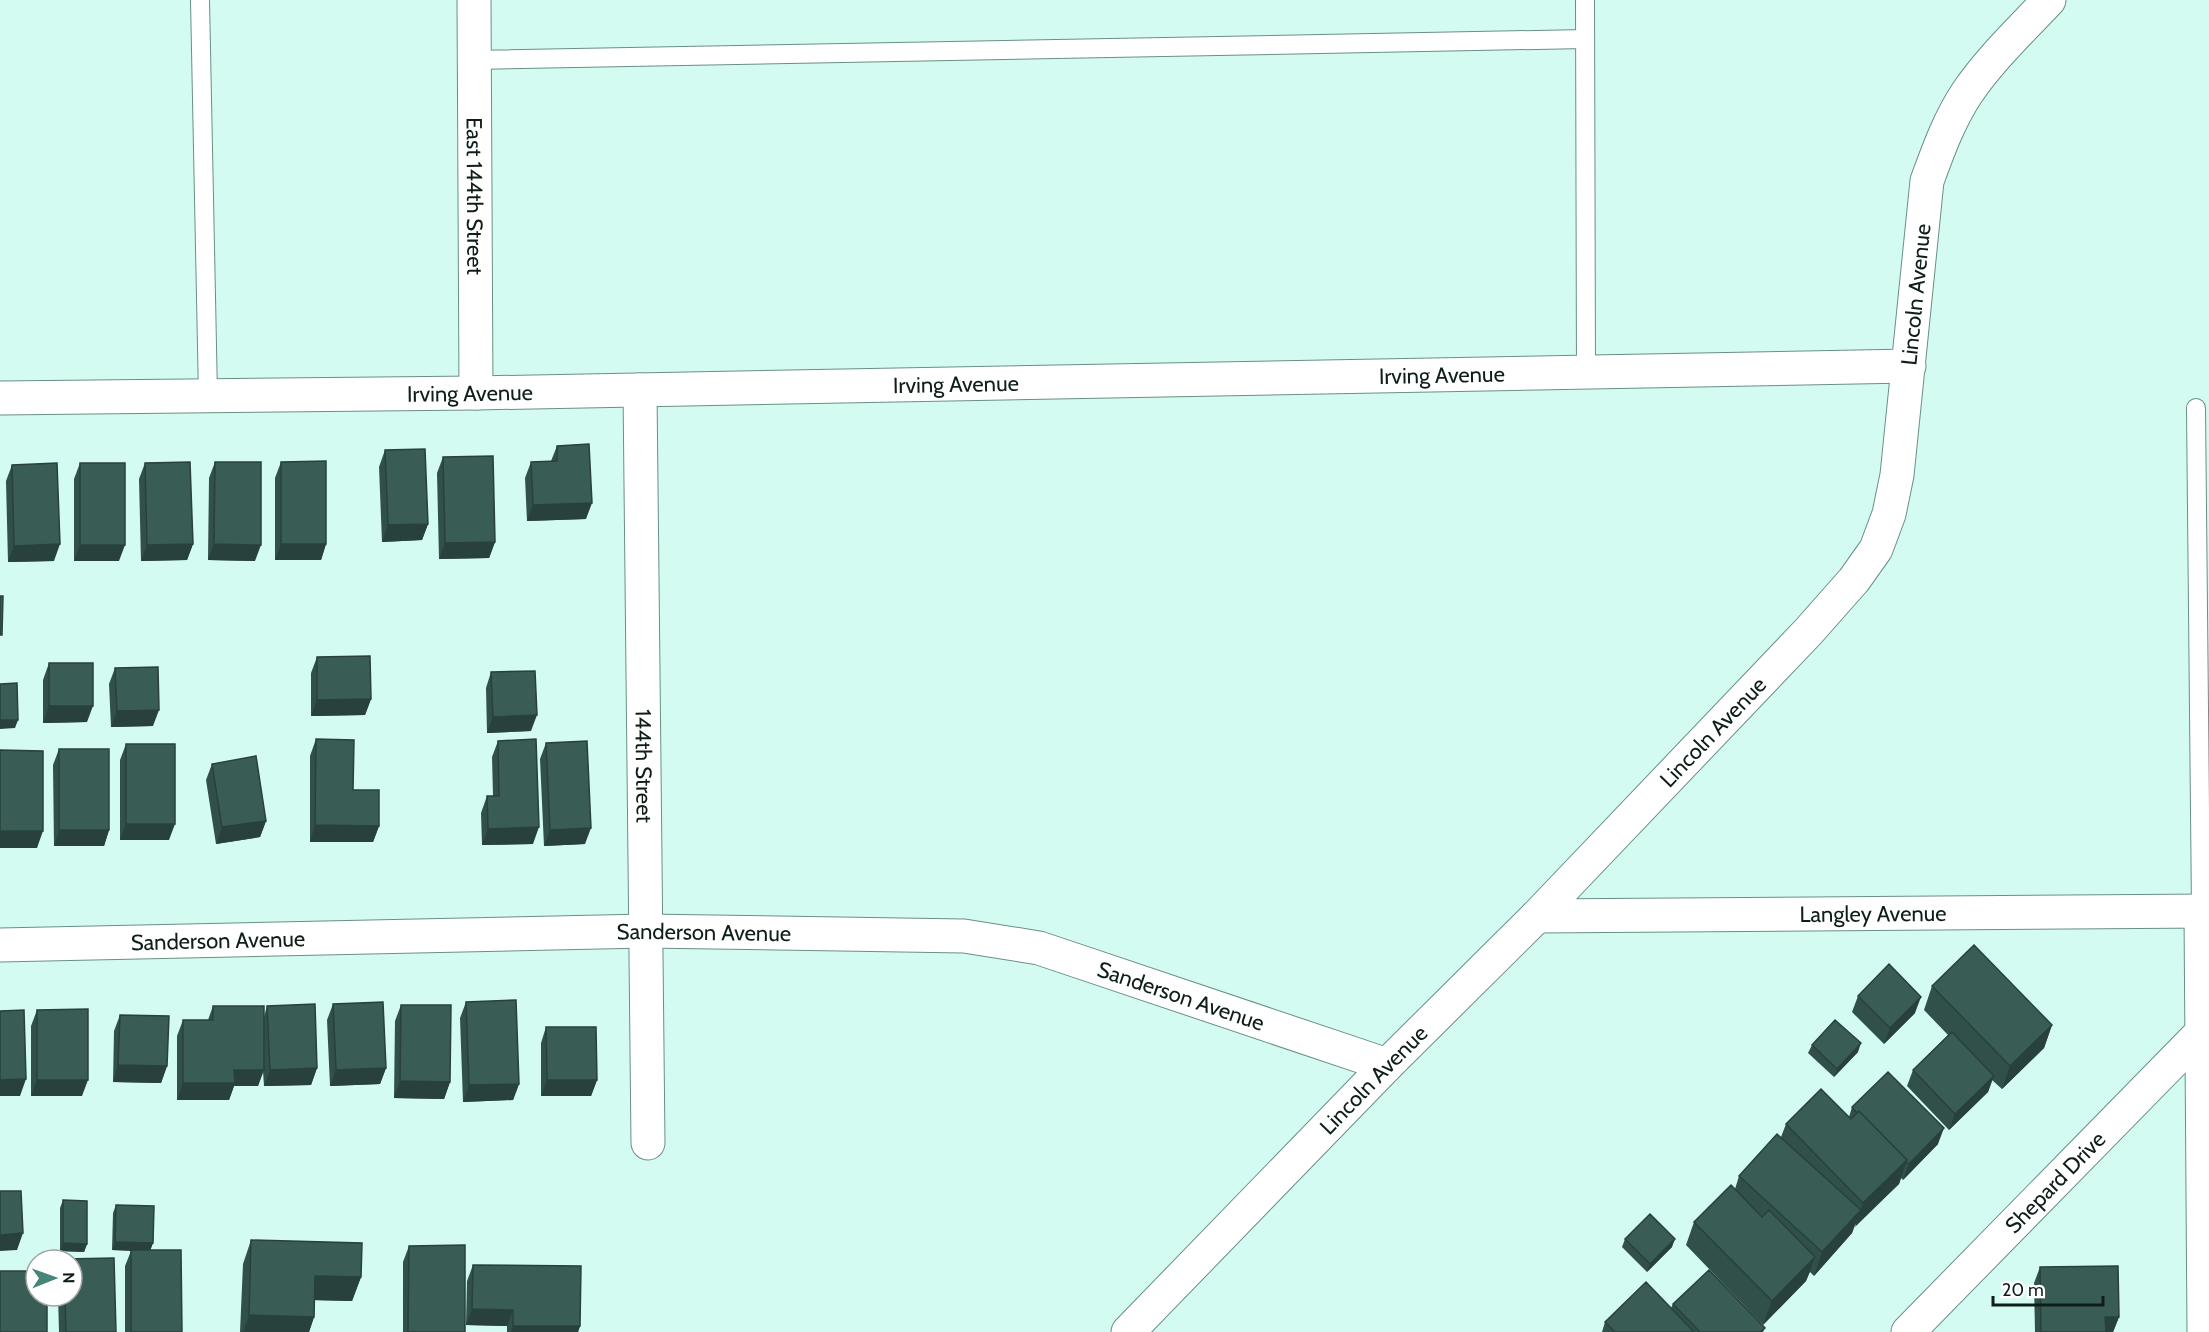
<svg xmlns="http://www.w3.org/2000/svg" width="2209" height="1332" viewBox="0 0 2209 1332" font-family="Cabin,sans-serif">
<rect width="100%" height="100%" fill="#d3fbf1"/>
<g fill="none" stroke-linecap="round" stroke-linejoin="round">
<defs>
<path id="service" d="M200,0L208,396
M1585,0L1586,372
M474,60L1585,39
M2196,408L2201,911"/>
<g id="minor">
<path id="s1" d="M474,0L476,393"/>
<path id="s2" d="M640,390L648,1143"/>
<path id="s3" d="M0,398L476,393L1909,366"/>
<path d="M2201,911L2204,1332"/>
<path id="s4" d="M1537,916L2209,911"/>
<path id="s5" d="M0,945L646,931L964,936L1039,948L1387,1065"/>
<path id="s6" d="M1908,1332L2202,1032"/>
</g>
<g id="tertiary">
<path id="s7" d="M1128,1332L1387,1065L1537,916L1808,632L1854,580L1876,549L1889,514L1897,475L1927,181C1938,151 1949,120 1967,93C1990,59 2021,30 2049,0"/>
</g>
</defs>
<use href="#service" stroke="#6a8f86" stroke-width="20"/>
<use href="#minor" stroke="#6a8f86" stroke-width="35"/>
<use href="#tertiary" stroke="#6a8f86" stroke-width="35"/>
<use href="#service" stroke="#fff" stroke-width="18"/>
<use href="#minor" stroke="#fff" stroke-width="33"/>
<use href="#tertiary" stroke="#fff" stroke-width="33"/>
</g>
<path fill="#315049" d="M557,446L586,519L527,521L525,478L531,462L551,461Z
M385,450L428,524L422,540L382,542L379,467Z
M443,457L495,542L489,558L439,559L437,473Z
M215,462L255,561L208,560L209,478Z
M281,462L326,544L321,560H275V478Z
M80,463L119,561H74V479Z
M145,463L193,544L187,560L141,561L139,479Z
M12,465L54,561L8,562L6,481Z
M317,657L371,699L365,715L311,716V673Z
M49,663L87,722L43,723V680Z
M115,668L153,726L111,727L109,684Z
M491,672L531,731L487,733L486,688Z
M316,739L379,826L373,842H310V756Z
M498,741L533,844L482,845L481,813L487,796H493L492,757Z
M546,743L585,844L544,846L540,759Z
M126,744L169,840H120V760Z
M59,749L109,830L104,846H54L53,765Z
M212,764L266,821L260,837L216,844L206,780Z
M1932,986L2052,1025L2044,1048L2002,1089L1992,1080L1988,1092L1949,1130L1907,1086L1913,1070L1948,1035L1924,1010Z
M1858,996L1915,1013L1884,1044L1852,1012Z
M466,1002L519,1084L513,1100L463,1102L460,1018Z
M333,1004L386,1068L380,1084L330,1086L327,1020Z
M401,1005L450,1082L444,1099L394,1098L395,1021Z
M213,1006L264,1017L267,1006L317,1068L311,1085L264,1086L263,1071L258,1086H234L229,1100H177V1036L183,1020H208Z
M37,1010L82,1096H31V1026Z
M120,1015L167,1066L161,1083L113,1082L114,1031Z
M546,1027L597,1080L591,1096H541V1043Z
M1812,1045L1858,1052L1834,1077L1808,1053Z
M1852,1107L1938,1144L1903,1180L1901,1178L1899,1184L1854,1226L1852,1233L1814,1276L1810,1272L1806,1281L1763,1325L1686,1245L1694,1222L1735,1189L1739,1176L1781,1137L1786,1124L1849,1117Z
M63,1200L87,1244L84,1252L60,1251V1208Z
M116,1205L153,1243L150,1250L182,1332H125V1266L131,1251L112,1250L113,1213Z
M1625,1239L1672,1247L1647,1272L1622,1247Z
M251,1240L361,1277L352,1301L315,1300L314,1317L309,1332H240L243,1264Z
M409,1246L465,1332H403V1262Z
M473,1265L580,1326L578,1332H507V1326L466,1325L467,1281Z
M2040,1267L2119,1317L2113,1332H2035L2034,1283Z
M58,1296H72L116,1332H59Z
M1673,1304L1765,1328L1763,1332H1602L1605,1322L1671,1308Z"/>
<path fill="#28413c" d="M592,503L586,519L527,521L533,505Z
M428,524L422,540L382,542L388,525Z
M495,542L489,558L439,559L445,543Z
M60,544L54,561L8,562L14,546Z
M193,544L187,560L141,561L147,545Z
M214,544L261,545L255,561L208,560Z
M281,544H326L321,560H275Z
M80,545H125L119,561H74Z
M371,699L365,715L311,716L317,700Z
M49,706H93L87,722L43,723Z
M159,710L153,726L111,727L117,711Z
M537,715L531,731L487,733L493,717Z
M0,720H18L15,728L0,729Z
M266,821L260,837L216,844L222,827Z
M126,824H175L169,840H120Z
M315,825L379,826L373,842H310Z
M539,827L533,844L482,845L488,829Z
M591,828L585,844L544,846L550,830Z
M59,830H109L104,846H54Z
M0,831H43L37,848H0Z
M1921,997L1915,1013L1884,1044L1890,1028Z
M2052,1025L2044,1048L2002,1089L2010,1066Z
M1861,1043L1858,1052L1834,1077L1837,1069Z
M118,1065L167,1066L161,1083L113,1082Z
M317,1068L311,1085L264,1086L270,1070Z
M386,1068L380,1084L330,1086L336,1070Z
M234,1070H264L258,1086H234L229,1100H177L183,1083Z
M1994,1076L1988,1092L1949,1130L1955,1114Z
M26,1079L20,1096H0V1080Z
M37,1080H88L82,1096H31Z
M547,1080H597L591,1096H541Z
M400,1081L450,1082L444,1099L394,1098Z
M519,1084L513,1100L463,1102L469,1085Z
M1944,1128L1938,1144L1903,1180L1909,1164Z
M1907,1160L1899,1184L1855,1227L1863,1203Z
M1861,1210L1852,1233L1814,1276L1822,1252Z
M23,1233L17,1250L0,1251V1235Z
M1675,1239L1672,1247L1647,1272L1650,1264Z
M115,1242L153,1243L150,1251L112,1250Z
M63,1243L87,1244L84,1252L60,1251Z
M1815,1257L1806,1281L1763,1325L1772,1301Z
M315,1276L361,1277L352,1301L307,1300Z
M472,1309L513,1310L507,1326L466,1325Z
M249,1315L314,1317L309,1332H243Z
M2105,1317H2119L2113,1332H2100Z
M513,1326H580L578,1332H511Z"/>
<path fill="#395d55" stroke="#28413c" stroke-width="1.5" d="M589,444L592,503L533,505L531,462L557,461V446Z
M425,449L428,524L388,525L385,450Z
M493,456L495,542L445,543L443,457Z
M326,461V544H281V462Z
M190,462L193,544L147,545L145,463Z
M215,462H261V545L214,544Z
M57,463L60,544L14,546L12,465Z
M80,463H125V545H80Z
M0,596H3L2,635H0Z
M370,656L371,699L317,700V657Z
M49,663H93V706H49Z
M158,667L159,710L117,711L115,668Z
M535,671L537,715L493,717L491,672Z
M17,683L18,720H0V684Z
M316,739L354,740L353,790H379V826L315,825Z
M536,739L539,827L488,829L487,796H499L498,741Z
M587,741L591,828L550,830L546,743Z
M126,744H175V824H126Z
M59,749H109V830H59Z
M0,750L43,751V831H0Z
M256,756L266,821L222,827L212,764Z
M1974,945L2052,1025L2010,1066L1932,986Z
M1889,964L1921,997L1890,1028L1858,996Z
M516,1000L519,1084L469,1085L466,1002Z
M383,1002L386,1068L336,1070L333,1004Z
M315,1004L317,1068L270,1070L267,1006Z
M401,1005H451L450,1082L400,1081Z
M213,1006H264V1070H234L235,1083H183V1020H213Z
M88,1009V1080H37V1010Z
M24,1010L26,1079L0,1080V1011Z
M120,1015L169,1016L167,1066L118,1065Z
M1835,1020L1861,1043L1837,1069L1812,1045Z
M546,1027H596L597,1080H547Z
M1952,1032L1994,1076L1955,1114L1913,1070Z
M1888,1072L1944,1128L1909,1164L1906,1162L1907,1160L1859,1111L1857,1113L1852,1107Z
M1821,1089L1851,1119L1859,1111L1907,1160L1863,1203L1786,1124Z
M1777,1134L1861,1210L1822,1252L1739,1176Z
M1731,1185L1762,1217L1769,1210L1815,1257L1772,1301L1694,1222Z
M0,1191H21L23,1233L0,1235Z
M63,1200L87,1201V1244L63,1243Z
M116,1205L154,1206L153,1243L115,1242Z
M1650,1214L1675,1239L1650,1264L1625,1239Z
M251,1240L362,1243L361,1277L315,1276L314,1317L249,1315Z
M465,1245V1332H408L409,1246Z
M131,1250H181L182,1332H131Z
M114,1258L116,1332H66L65,1296H72V1260L64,1259Z
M473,1265L581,1266L580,1326H513V1310L472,1309Z
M2118,1266L2119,1317H2105L2106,1332H2041L2040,1267Z
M1709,1270L1765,1328L1760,1332H1700L1673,1304Z
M0,1271H36V1296H47V1332H0Z
M1646,1282L1694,1332H1615L1605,1322Z"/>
<g text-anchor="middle" stroke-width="6" stroke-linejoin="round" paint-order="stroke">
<g font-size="22" fill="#0f1e1a" stroke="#fff">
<text dy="8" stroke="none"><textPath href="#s1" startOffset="196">East 144th Street</textPath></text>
<text dy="8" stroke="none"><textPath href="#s7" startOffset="1342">Lincoln Avenue</textPath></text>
<text dy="8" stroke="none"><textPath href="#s3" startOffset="1442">Irving Avenue</textPath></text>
<text dy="8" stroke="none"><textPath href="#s3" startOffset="956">Irving Avenue</textPath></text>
<text dy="8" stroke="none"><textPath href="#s3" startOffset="470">Irving Avenue</textPath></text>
<text dy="8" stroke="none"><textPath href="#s7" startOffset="838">Lincoln Avenue</textPath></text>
<text dy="8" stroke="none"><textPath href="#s2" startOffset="376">144th Street</textPath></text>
<text dy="8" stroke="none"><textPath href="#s4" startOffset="336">Langley Avenue</textPath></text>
<text dy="8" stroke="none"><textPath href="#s5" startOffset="704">Sanderson Avenue</textPath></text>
<text dy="8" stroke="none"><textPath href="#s5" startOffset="218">Sanderson Avenue</textPath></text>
<text dy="8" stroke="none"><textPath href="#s5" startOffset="1190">Sanderson Avenue</textPath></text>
<text dy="8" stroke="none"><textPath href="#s7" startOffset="352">Lincoln Avenue</textPath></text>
<text dy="8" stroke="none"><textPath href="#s6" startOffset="210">Shepard Drive</textPath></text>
</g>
</g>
<g transform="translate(54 1278) rotate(89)"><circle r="28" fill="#ffffff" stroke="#9fa5a3" stroke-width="1.5"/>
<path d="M0-4.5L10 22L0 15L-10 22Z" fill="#44877a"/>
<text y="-9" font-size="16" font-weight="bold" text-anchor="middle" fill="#0f1e1a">N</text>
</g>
<path d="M1993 1296v9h110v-9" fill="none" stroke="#0f1e1a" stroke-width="3"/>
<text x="2002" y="1296" font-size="18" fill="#0f1e1a" stroke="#ffffff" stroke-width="4.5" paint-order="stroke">20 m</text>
</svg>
